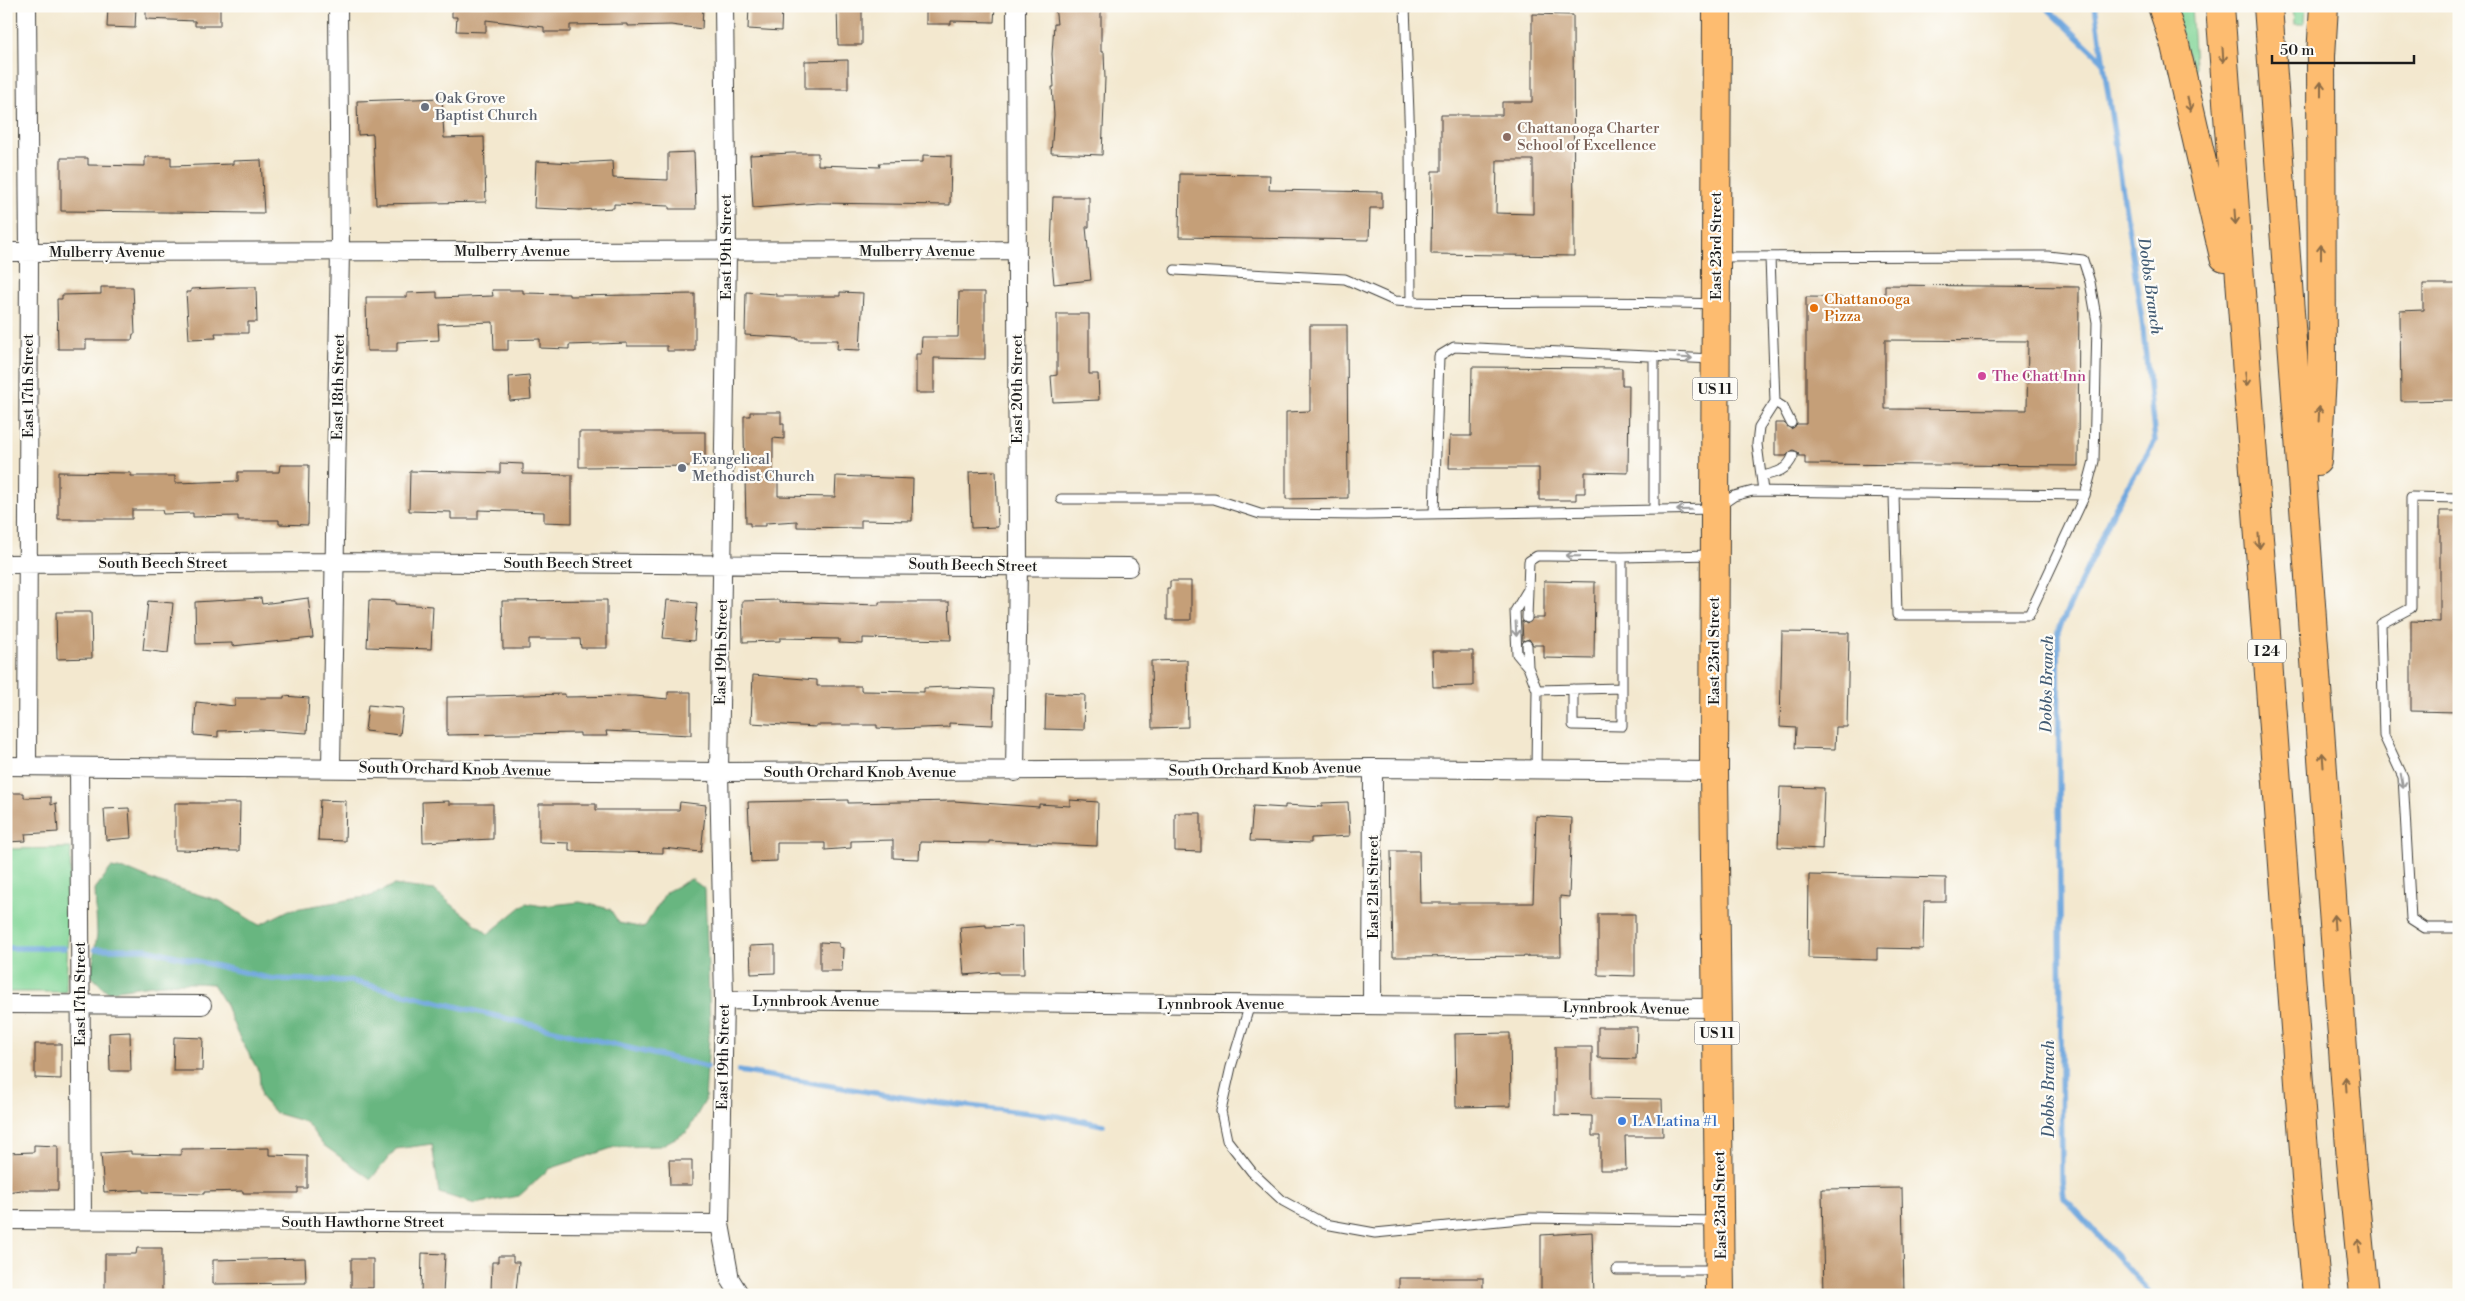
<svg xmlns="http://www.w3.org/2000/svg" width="2465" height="1301" viewBox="0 0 2465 1301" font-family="'Libre Bodoni',serif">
<rect width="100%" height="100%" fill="#fdfcf7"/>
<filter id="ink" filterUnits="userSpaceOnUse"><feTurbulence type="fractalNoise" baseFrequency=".02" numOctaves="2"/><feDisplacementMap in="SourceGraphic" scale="10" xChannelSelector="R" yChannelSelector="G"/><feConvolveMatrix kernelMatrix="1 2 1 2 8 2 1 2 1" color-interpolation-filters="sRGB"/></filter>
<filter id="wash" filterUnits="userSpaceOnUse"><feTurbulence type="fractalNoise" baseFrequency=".0096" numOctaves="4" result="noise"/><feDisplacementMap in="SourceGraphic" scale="20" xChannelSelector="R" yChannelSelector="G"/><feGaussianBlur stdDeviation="1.12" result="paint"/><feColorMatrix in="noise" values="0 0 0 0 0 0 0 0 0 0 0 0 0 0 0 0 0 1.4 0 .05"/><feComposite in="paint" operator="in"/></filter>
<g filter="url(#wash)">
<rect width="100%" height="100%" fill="#f3e8cf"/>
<path fill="#81d597" stroke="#4e785a" d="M2173,6H2191L2196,80Z
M2293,6H2306L2305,22L2302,24H2294Z
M71,848L66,992H6V849Z"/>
<path fill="#68b680" stroke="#42694e" d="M111,868L131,871L157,882L220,901L259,925L289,910L371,896L394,885L434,890L488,934L526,903L542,906L580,902L610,909L619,923L644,928L666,892L691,879L705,889L710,1022L705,1101L687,1132L660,1146L615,1147L549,1169L519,1196L475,1204L439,1193L432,1144L396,1149L371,1179L322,1144L306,1122L275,1113L261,1097L259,1072L237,1033L225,1003L213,984C177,981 143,985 108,992L91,976L97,934L95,889Z"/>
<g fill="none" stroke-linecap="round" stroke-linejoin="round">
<path stroke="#70a7de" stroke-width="5.5" d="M2045,6L2105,63
M2095,6L2142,320L2155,441L2115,508L2058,631L2062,1179L2064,1198L2152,1295
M6,948H64
M95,949H146L272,979L351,981L707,1067
M739,1071L925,1101L1057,1116L1103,1125"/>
</g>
<g id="blocks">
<path fill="#c59f78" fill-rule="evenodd" d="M108,6H136L135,28L107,27Z
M146,6H220V26H195V21L146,19Z
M452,6H703L702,29L671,25L627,26V24L570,25V32H544V27L486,20V32L456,31L457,17H452Z
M749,6H782L781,31L748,29Z
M837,6H862V45H838Z
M926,6H995L994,22L951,21V24H926Z
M1055,6H1101V52H1104L1105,78L1102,155L1051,153L1054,115L1052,87H1054L1052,54L1054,24H1057Z
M1532,14L1573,15L1574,256L1431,254L1432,171H1441V115H1502V102H1532ZM1497,160H1533V214L1496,213Z
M848,60V89H805V61Z
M442,98L444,138L484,137L486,202L376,204L373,134L358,135L357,101Z
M694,152L696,209H669V206L614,204V208L579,210L534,208L536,161L574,163L612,161L613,178L668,180V153Z
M792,153H818V165L880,167L879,163L923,162V155L951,156L950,205L818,203L753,208L750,155Z
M145,157H171V166L233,164V161L261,160L264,213L61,211V158H88V165L145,166Z
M1180,174L1270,175L1269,190L1382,192V208H1370L1369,240L1179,237Z
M1053,197H1089V227H1086L1091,280L1054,284L1051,252Z
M2423,284H2459V400L2401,401L2400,311L2423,310Z
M1885,285L2079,287L2078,466L1805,464V456H1799L1798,452L1793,450L1786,456H1775V423H1784L1791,429L1797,424H1806V297L1885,298ZM1885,340L2028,341L2027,410L1885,409Z
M101,287H133L135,334H133L132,340H86V349H58L57,299H62V295L101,294Z
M240,287H256L257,322H248V333H215L216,338L189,339L186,292H191V289Z
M492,290H523V293L569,294V296L695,294V351H667V346H627V343L569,345V349L540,348V339L508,340V350H494L493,322L438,324L439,340L397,342V351H367L366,297H407V293L437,292V298L493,296Z
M746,292L776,294V296H840V292L863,293L860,350L837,349L838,340H797V338L745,335Z
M959,292H985V359L934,358V393H916V354H921L922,337H958Z
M1057,314H1089V374H1098L1099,400L1053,402L1051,376L1057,375Z
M1310,325H1347L1348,498L1286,499V412L1310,411Z
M1472,367L1622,368V385H1629L1628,473L1585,472V493H1576V500H1539V468H1449L1450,436H1471Z
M529,375L531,399L510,401L509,377Z
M750,412H781V424H784V439L773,438V472H778V496L835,497L836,476L913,479L912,521L861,520V528L797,527V521L766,523V526H750V523H746L744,434V416H750Z
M579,432H705V466L579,467Z
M500,463L523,464V474L572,475V523L544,522V512L478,510V519H451V512L409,511L410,471L500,473Z
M280,465H309L308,525L279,524V520H238V516L193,517V513L163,514L162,510H132V519H58V472L131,473V476H175V483L238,481V472H279Z
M996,471L998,527L971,528L969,472Z
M2440,511H2459V712L2411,711V621L2440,622Z
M1170,581H1191V620H1167V588H1170Z
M1544,581L1595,582L1594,659L1544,658V645H1533L1529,639L1523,641L1522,621L1527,624L1533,618H1544Z
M261,598L262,604L308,598L313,638L232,646V643L196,644L195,602Z
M369,600L395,601V604L433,606L431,649L367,647Z
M607,600V648H581L580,639H529V649H503L502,601Z
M667,600L697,603L694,641L663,638Z
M779,600V602L879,605V602H949L951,640L863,638V644L839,643V639L780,638V641L743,642L742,601Z
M148,601L173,603L168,653L143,650Z
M56,612H91L92,658L57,659Z
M1782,632L1849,633L1847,727H1836L1835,749L1795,748L1796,728L1780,727Z
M1432,651H1473V686L1433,687Z
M1187,660L1188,727L1152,728L1151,661Z
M753,675L817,680V686H861V691L924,692V688L948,687L994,689L993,725L949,723V727L895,729L877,728V725H816V727L751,723Z
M668,692H691V735L606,731L607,736H580V733L447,735V697L565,694V697L635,696L668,699Z
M1046,693L1085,695L1084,730L1045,729Z
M284,696L309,698L307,733L260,730L218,731V737L194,735L196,702L235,706V698H284Z
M368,705L403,708L400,735L365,731Z
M1780,787L1824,788L1822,849L1778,847Z
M6,793H24V798L51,797V805L56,803L58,832L25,834L26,841L6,842Z
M320,800L346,801L345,841L318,840Z
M848,800V803L954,801L1039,807V804L1070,806V800L1098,802L1097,846L989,841V843L920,842L919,859L893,858V840L851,841V848L825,850V843H777V861L751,862L748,802Z
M449,801V804H493V839L423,842L422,802Z
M680,802L706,805L701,852L663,848V853L569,851V843L539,842V804H596V810H679Z
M1348,802L1350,836L1311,838V843L1250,841L1253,806L1285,808V805L1322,807V803Z
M175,803H240L239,851L175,850Z
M129,808L131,838L106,840L104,809Z
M1175,813H1201V852L1175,851Z
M1536,816L1572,818L1569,897L1560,896L1561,956L1393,957L1391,851H1419L1420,903H1533Z
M1809,875L1946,878V901H1924L1923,949L1877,948V960L1808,958Z
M1598,914H1635V976L1598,975Z
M986,925V927L1023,926L1024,974H999V972L964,975L960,927Z
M820,942L839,943V947L843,948L842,971H820Z
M775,945V973L751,974L750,946Z
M1598,1027H1637L1636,1059L1598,1058Z
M130,1032L131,1071H110L109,1033Z
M1510,1033L1511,1106L1456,1107L1455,1034Z
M174,1037L203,1038L202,1071H173Z
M35,1044H61V1079L35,1078Z
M1555,1047H1592V1098L1662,1099L1663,1136H1625L1626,1170H1600V1136H1592V1116L1555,1115Z
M34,1145L58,1146V1190H22L6,1192V1153L34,1152Z
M269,1148V1155L307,1156V1188H298V1193H243V1191L204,1192V1194L143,1192V1190L104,1192L101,1153L131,1151V1154L181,1155V1149Z
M669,1160H692V1185H670Z
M1902,1188L1904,1295H1824L1822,1189Z
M1592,1232L1594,1295H1541V1235Z
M137,1248H162V1294L105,1295V1254H136Z
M422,1253L445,1254L443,1295L421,1294Z
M498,1256H513V1262H519L516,1292H491L492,1262H498Z
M305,1258L306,1283L213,1284V1260Z
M351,1259H373V1288H351Z
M1399,1278H1483V1295H1399Z"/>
</g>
</g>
<g filter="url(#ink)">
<use href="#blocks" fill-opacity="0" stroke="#3c3b37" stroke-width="1"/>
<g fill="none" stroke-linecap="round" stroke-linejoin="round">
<defs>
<path id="lane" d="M1405,6L1410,142L1411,302C1512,304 1612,300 1713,304
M1175,270L1345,279L1395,301L1411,302
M1775,402L1783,407L1791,423
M1762,476C1776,473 1787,471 1793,456
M1763,491L1757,444L1759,427L1775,402L1770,257
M1894,493L1897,615H2029L2085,495
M2459,498L2411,497V608L2381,624L2384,736L2403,777L2411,919L2425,928H2459
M1061,499H1214L1260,514L1365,515L1715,509L1734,496L1753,491L2085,495L2094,461L2097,322L2090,282L2083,260L2048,256L1718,257
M1654,510V356
M1434,514L1439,356L1454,347L1713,359
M1527,591L1515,611L1517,654L1528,667
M1527,618L1529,561L1537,556H1548L1622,557
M1527,645L1528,667L1537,690
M1573,689V725L1622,726V688
M1536,770L1537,690L1622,688V557L1712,555
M1250,1004L1231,1067L1221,1111L1227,1140L1252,1172L1283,1201L1325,1224L1375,1233L1530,1218L1715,1221
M1617,1270H1718"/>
<path id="street" d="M27,6L29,253L27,766
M724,6L727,252L719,772L724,1000L720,1224L730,1279L740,1295
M6,252L1017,250
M6,564L334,562L1129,567
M6,766L719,772L1373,768L1714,771
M79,767L82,1220
M331,767L340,251L338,6
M1015,772L1018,566L1016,6
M724,1000L1717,1008
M6,1004L202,1005
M1372,1005L1373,768
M6,1220L720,1224"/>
<path id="primary" d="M1717,6L1714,771L1720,1295"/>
<path id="highway" d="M2162,6L2175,45L2224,257
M2220,6L2306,1178L2317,1295
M2268,6L2351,1161L2364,1295
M2317,461L2322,377L2321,56L2324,6"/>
</defs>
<use href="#lane" stroke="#3c3b37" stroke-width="11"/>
<use href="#street" stroke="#3c3b37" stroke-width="20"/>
<use href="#primary" stroke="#3c3b37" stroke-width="30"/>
<use href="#highway" stroke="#3c3b37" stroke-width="30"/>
<use href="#lane" stroke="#fff" stroke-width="9"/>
<use href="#street" stroke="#fff" stroke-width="18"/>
<use href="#primary" stroke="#fdbc70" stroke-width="28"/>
<use href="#highway" stroke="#fdbc70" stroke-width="28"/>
</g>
<defs><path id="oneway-shaft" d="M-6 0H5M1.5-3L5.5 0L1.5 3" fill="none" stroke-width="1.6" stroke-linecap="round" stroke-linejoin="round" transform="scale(1.25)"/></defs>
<g stroke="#8c6c46">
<use href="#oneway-shaft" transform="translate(2223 55) rotate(86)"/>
<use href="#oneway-shaft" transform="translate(2321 89) rotate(-90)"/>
<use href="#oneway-shaft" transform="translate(2189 104) rotate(77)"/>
<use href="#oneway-shaft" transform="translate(2235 217) rotate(86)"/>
<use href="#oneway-shaft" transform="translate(2321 252) rotate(-90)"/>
<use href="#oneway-shaft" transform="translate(2246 379) rotate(85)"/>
<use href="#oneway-shaft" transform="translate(2319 414) rotate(-87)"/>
<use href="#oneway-shaft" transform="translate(2259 541) rotate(86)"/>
<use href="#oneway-shaft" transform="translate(2323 760) rotate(-94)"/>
<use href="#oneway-shaft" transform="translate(2334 922) rotate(-94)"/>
<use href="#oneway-shaft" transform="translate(2346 1084) rotate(-94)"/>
<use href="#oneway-shaft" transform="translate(2359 1246) rotate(-96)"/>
</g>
<g stroke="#999">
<use href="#oneway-shaft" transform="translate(1685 358) rotate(3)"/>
<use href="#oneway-shaft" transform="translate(1684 510) rotate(179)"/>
<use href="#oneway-shaft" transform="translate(1573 556) rotate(-179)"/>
<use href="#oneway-shaft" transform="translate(1516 629) rotate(87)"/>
<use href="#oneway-shaft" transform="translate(2402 781) rotate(80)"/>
</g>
</g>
<g fill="#6b7280" stroke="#fdfcf7" stroke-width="2">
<circle cx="425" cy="107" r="5"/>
<circle cx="682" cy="468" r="5"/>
</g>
<circle fill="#8d6e63" stroke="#fdfcf7" stroke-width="2" cx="1507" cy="137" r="5"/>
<circle fill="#e8710a" stroke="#fdfcf7" stroke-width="2" cx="1814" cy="308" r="5"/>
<circle fill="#d1479c" stroke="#fdfcf7" stroke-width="2" cx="1982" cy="376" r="5"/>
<circle fill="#3f7fe0" stroke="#fdfcf7" stroke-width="2" cx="1622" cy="1121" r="5"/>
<g text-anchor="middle" stroke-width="4.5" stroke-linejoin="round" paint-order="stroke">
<g fill="#fdfcf7" stroke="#605f5e" stroke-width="1">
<rect x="1692.5" y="377.5" width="45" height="23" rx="4"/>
<rect x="2248" y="639.5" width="38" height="23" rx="4"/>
<rect x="1694.5" y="1021.5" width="45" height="23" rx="4"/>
</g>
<g font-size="14" font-weight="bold" fill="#1c1c1c">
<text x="1715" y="394">US 11</text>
<text x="2267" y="656">I 24</text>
<text x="1717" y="1038">US 11</text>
</g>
<g font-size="15" fill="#5b616d" stroke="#fdfcf7" text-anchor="start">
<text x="435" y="103">Oak Grove<tspan x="435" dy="17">Baptist Church</tspan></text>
<text x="692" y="464">Evangelical<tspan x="692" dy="17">Methodist Church</tspan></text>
</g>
<g font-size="15" fill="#785e54" stroke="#fdfcf7" text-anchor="start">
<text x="1517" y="133">Chattanooga Charter<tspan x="1517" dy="17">School of Excellence</tspan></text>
</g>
<g font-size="15" fill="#1c1c1c" stroke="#fdfcf7">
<text transform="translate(1716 246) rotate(-90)" y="5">East 23rd Street</text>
<text transform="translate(726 247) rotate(-90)" y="5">East 19th Street</text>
<text x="512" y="256">Mulberry Avenue</text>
<text x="917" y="256">Mulberry Avenue</text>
<text x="107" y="257">Mulberry Avenue</text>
<text transform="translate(28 386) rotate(-90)" y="5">East 17th Street</text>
<text transform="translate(338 387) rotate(-89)" y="5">East 18th Street</text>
<text transform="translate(1017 389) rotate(-90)" y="5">East 20th Street</text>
<text x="163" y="568">South Beech Street</text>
<text x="568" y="568">South Beech Street</text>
<text transform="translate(973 565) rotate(1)" y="5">South Beech Street</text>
<text transform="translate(1714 651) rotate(-90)" y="5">East 23rd Street</text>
<text transform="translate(721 652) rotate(-89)" y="5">East 19th Street</text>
<text transform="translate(455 769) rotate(1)" y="5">South Orchard Knob Avenue</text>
<text transform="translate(1265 769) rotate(-1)" y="5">South Orchard Knob Avenue</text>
<text x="860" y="777">South Orchard Knob Avenue</text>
<text transform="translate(1373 887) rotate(-90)" y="5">East 21st Street</text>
<text transform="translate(80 994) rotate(-90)" y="5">East 17th Street</text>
<text x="816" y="1006">Lynnbrook Avenue</text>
<text x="1221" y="1009">Lynnbrook Avenue</text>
<text transform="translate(1626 1008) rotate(1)" y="5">Lynnbrook Avenue</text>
<text transform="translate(723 1057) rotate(-89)" y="5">East 19th Street</text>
<text transform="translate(1720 1205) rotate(-91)" y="5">East 23rd Street</text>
<text x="363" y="1227">South Hawthorne Street</text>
</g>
<g font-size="15" fill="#c56008" stroke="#fdfcf7" text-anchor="start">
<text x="1824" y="304">Chattanooga<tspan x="1824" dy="17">Pizza</tspan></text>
</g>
<g font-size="15" fill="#b23c85" stroke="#fdfcf7" text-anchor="start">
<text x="1992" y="381">The Chatt Inn</text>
</g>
<g font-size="15" fill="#366cbe" stroke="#fdfcf7" text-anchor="start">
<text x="1632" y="1126">LA Latina #1</text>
</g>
<g font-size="16" font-style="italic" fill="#425b73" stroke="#fdfcf7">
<text transform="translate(2151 286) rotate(82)" y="6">Dobbs Branch</text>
<text transform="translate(2046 684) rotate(-89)" y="6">Dobbs Branch</text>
<text transform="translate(2048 1089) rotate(-90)" y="6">Dobbs Branch</text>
</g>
</g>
<rect width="2465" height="1301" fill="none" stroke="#fdfcf7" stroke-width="25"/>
<path d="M2272 55v8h142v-8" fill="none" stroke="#1c1c1c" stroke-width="2.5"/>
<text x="2280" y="55" font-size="15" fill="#1c1c1c" stroke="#fdfcf7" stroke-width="4" paint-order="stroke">50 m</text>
</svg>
